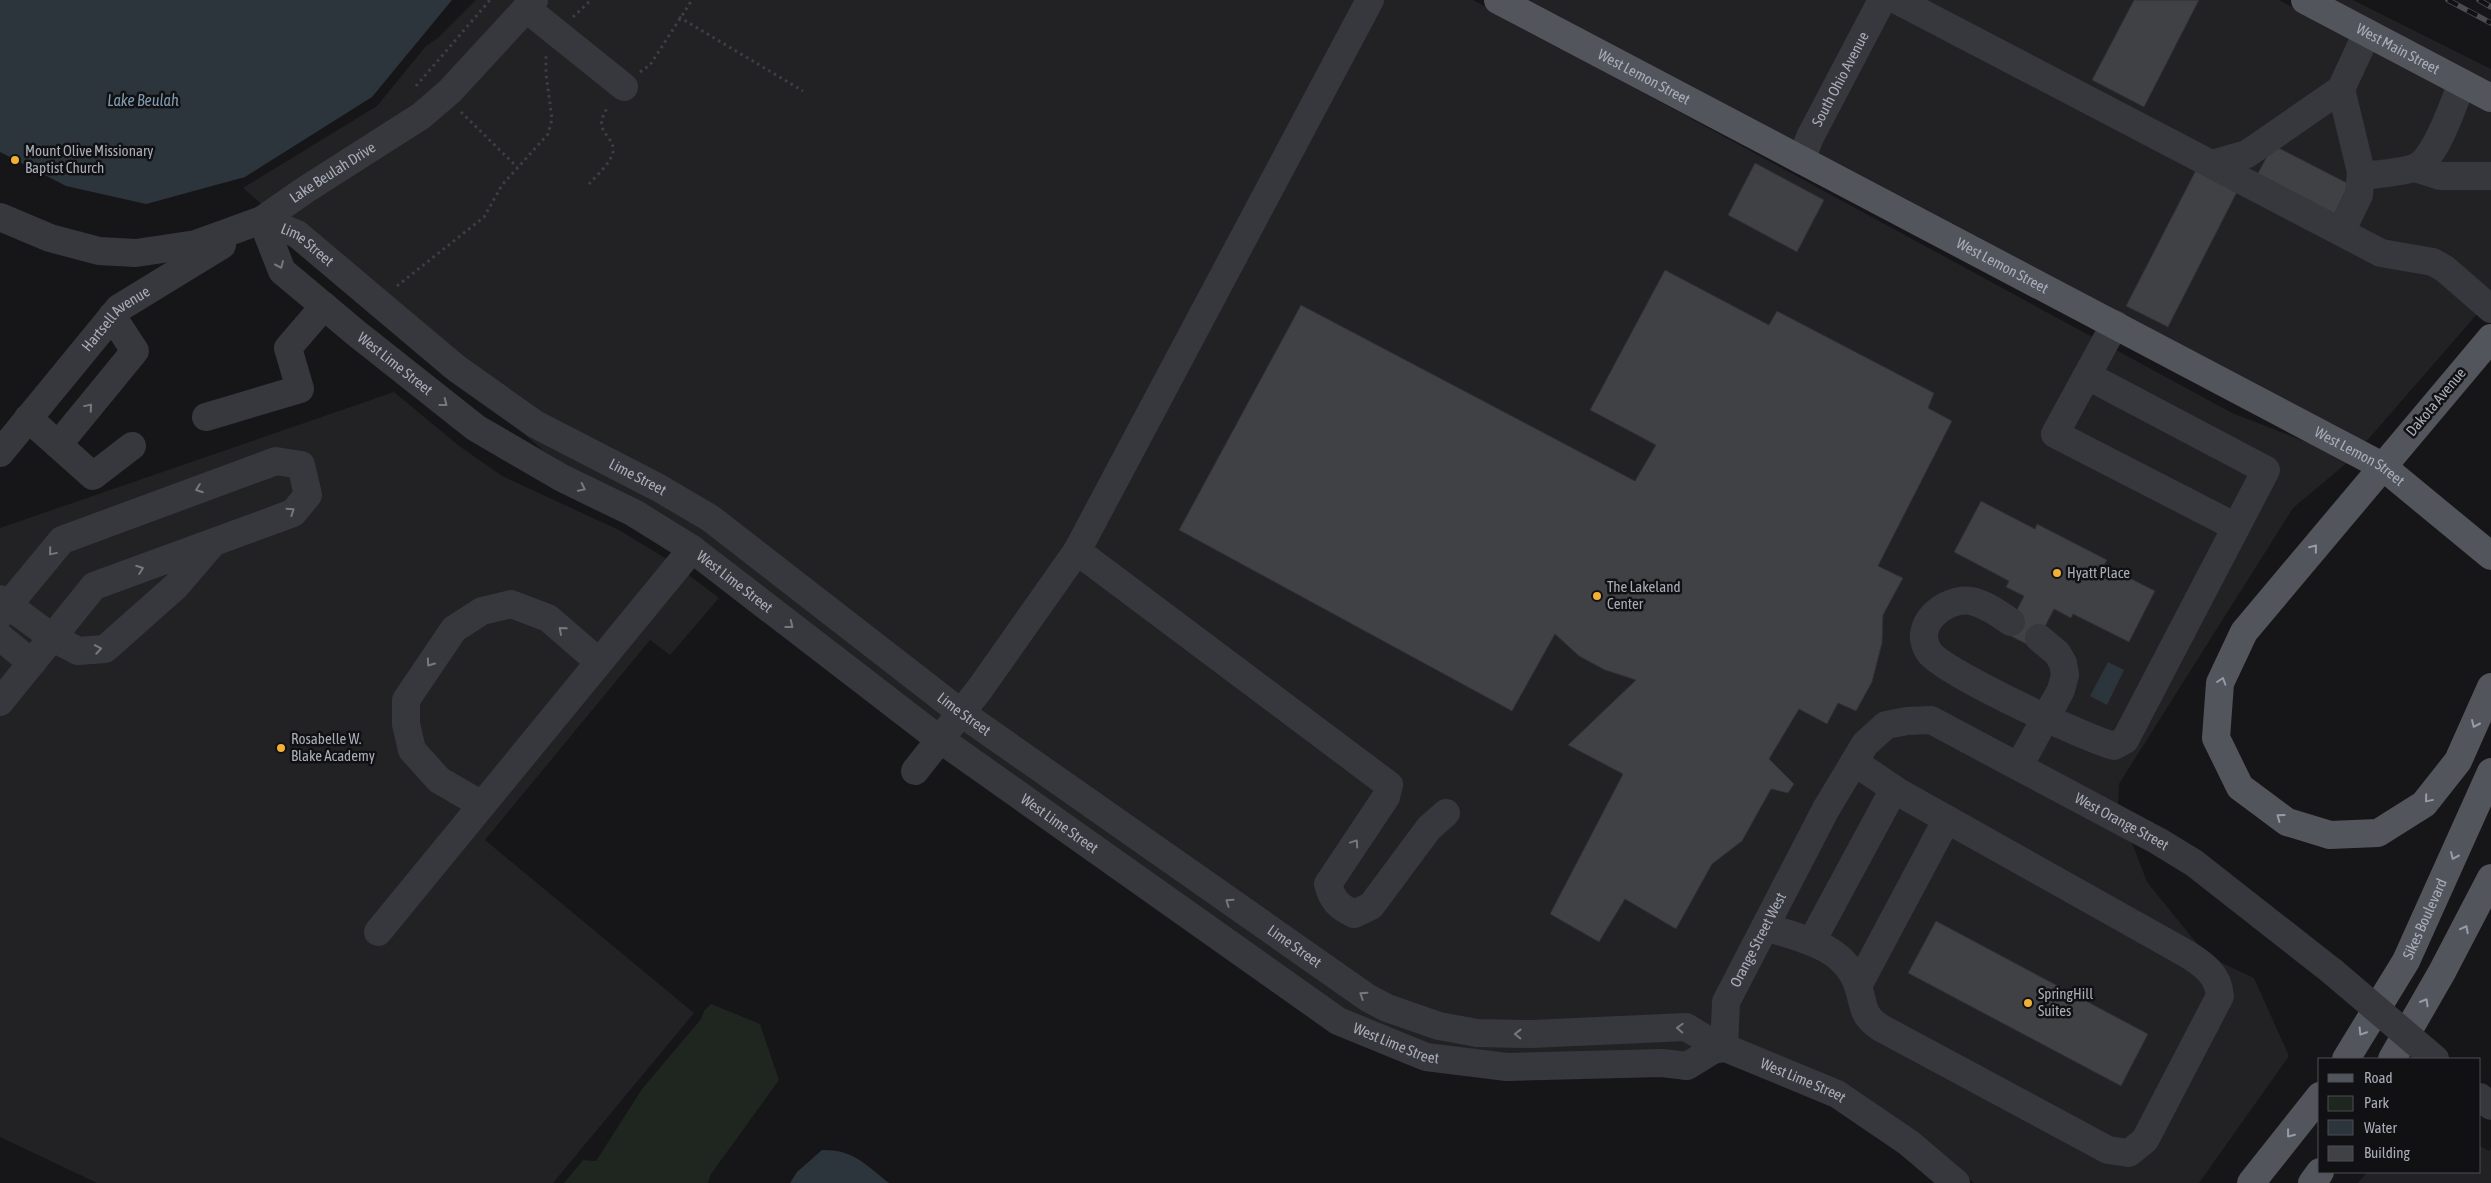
<svg xmlns="http://www.w3.org/2000/svg" width="2491" height="1183" viewBox="0 0 2491 1183" font-family="'Asap Condensed',sans-serif">
<rect width="100%" height="100%" fill="#161618"/>
<path fill="#222225" d="M476,0H520L442,83L415,107L264,206L243,188L377,106L426,46L438,38Z
M548,0H1473L2232,413L2327,450L2348,462L2293,508L2119,784L2118,805L1885,714L1713,1029L1479,1021L1443,1014L1393,998L1375,988L542,414L463,358L285,217L535,16Z
M1524,0H1870L1796,144Z
M1894,0H2279L2491,112V298L2365,443L1815,154Z
M2330,0H2353L2491,69V85Z
M394,392L458,445L502,476L619,530L670,561L719,598L670,655L650,640L485,840L694,1013L553,1183H97L0,1137V528Z
M508,420L703,528L1381,1019L1682,1039L1696,1047L1685,1054L1509,1055L1443,1047L1410,1039L1345,1011L590,479L544,451Z
M1928,732L2131,840L2147,882L2207,956L2254,978L2289,1056L2199,1183H1974L1916,1134L1735,1039L1737,1004L1835,814L1873,751L1890,736Z
M2480,1146L2489,1151L2491,1148V1183H2358L2367,1172H2480Z"/>
<path fill="#1e261f" d="M711,1004L760,1024L779,1080L711,1174L708,1183H564L583,1160L596,1161L642,1089L701,1019L704,1011Z"/>
<path fill="#2c353c" d="M0,0H452L372,97L245,177L146,204L66,186L0,152Z
M2108,662L2124,670L2107,705L2090,696Z
M822,1150C853,1149 866,1165 889,1183H790L797,1172Z"/>
<path fill="#404145" stroke="#303034" d="M2134,0H2199L2144,107L2092,80Z
M2273,145L2349,184L2333,217L2256,177Z
M1755,163L1824,200L1797,252L1728,215Z
M2196,170L2237,192L2168,327L2126,306Z
M1665,270L1769,325L1777,311L1934,393L1928,408L1952,421L1878,566L1903,578L1883,615L1882,643L1872,682L1856,711L1838,703L1827,724L1799,709L1769,759L1794,784L1788,793L1771,789L1742,841L1712,864L1676,929L1625,899L1599,942L1550,914L1623,774L1568,745L1636,680L1605,670L1579,656L1555,634L1512,711L1179,530L1301,305L1635,481L1656,445L1590,410Z
M1981,501L2035,529L2037,524L2107,560L2104,565L2155,591L2129,642L2073,614L2071,618L2054,609L2034,648L2005,633L2024,596L2006,587L2009,581L1954,552Z
M1936,921L2148,1034L2121,1086L1908,973Z"/>
<g fill="none" stroke-linecap="round" stroke-linejoin="round">
<path stroke="#3d3f44" stroke-width="3" stroke-dasharray="2.5 4" stroke-linecap="butt" d="M573,17L591,0
M679,17L803,91
M640,72L650,65L692,0
M416,86L490,0
M461,112L517,167
M589,184C597,175 610,164 613,152C616,135 589,132 609,106
M397,286L484,217L502,185L548,134L552,119L546,74V54"/>
<g stroke="#37383d" stroke-width="28">
<path d="M1897,0L2381,253L2433,262L2445,269L2491,309"/>
<path d="M527,9L624,87"/>
<path id="s1" d="M1801,160L1810,137L1882,0"/>
<path d="M2212,164L2247,154L2341,89L2367,33"/>
<path d="M2415,168L2440,176H2491"/>
<path d="M2361,176C2378,174 2398,173 2414,168C2436,160 2453,104 2462,83"/>
<path id="s2" d="M0,217L50,238L99,251L136,253L196,244L262,220L305,190L421,116L450,91L534,0"/>
<path id="s3" d="M262,220L297,234L456,368L535,424L659,488L710,518L960,712L1368,998L1387,1008L1439,1026L1477,1033L1531,1034L1686,1027L1711,1042L1837,1094L1909,1143L1956,1183"/>
<path id="s4" d="M262,220L282,271L356,333L476,428L562,478L634,513L692,549L927,730L1338,1021L1426,1057L1507,1067L1662,1063L1687,1066L1713,1050L1724,1048"/>
<path d="M2341,232L2359,195L2361,172L2341,89"/>
<path d="M2115,324L2055,434L2236,527"/>
<path d="M206,417L300,389L288,348L324,306"/>
<path d="M28,418L93,476L132,446"/>
<path d="M58,445L135,351L112,316"/>
<path id="s5" d="M0,453L119,308L222,245"/>
<path d="M1077,551L1389,785L1386,797L1328,884C1332,900 1339,907 1354,914L1371,906L1429,828L1446,813"/>
<path d="M0,599L53,638L78,651L105,649L176,586L212,544"/>
<path d="M0,615L62,540L276,461L301,465L308,495L293,513L94,586L0,702"/>
<path d="M2011,622C1999,614 1986,604 1971,601C1945,597 1911,625 1929,652C1942,672 2087,739 2114,746L2125,740L2266,470L2088,376"/>
<path d="M0,637L32,663"/>
<path d="M2019,766L2061,690L2065,675L2063,663L2057,653L2039,638"/>
<path d="M915,771L979,690L1077,551L1370,0"/>
<path d="M482,805L439,780L412,750L406,724V700L454,629L482,611L511,604L548,618L599,662"/>
<path d="M1765,927C1801,938 1845,946 1858,986C1865,1007 1861,1015 1881,1028L2108,1150L2129,1153L2145,1140L2220,996C2218,974 2204,965 2187,954L1900,793L1854,762"/>
<path d="M378,932L692,549"/>
<path d="M1812,941L1894,789"/>
<path d="M1858,986L1947,819"/>
<path id="s6" d="M1724,1048L1726,1002L1826,809L1865,744L1886,725L1907,721L1931,720L2158,841L2194,863L2333,972"/>
<path d="M2480,1097L2491,1106"/>
</g>
<g stroke="#53555c" stroke-width="28">
<path id="s7" d="M1498,0L2382,466L2491,556"/>
<path id="s8" d="M2305,0L2491,98"/>
<path d="M2491,338L2244,632L2220,683L2216,738L2240,787L2287,822L2330,835L2378,833L2424,804L2458,761L2491,687"/>
<path id="s9" d="M2346,1059L2406,961L2491,772"/>
<path d="M2392,1059L2442,972L2491,878"/>
<path d="M2251,1183L2320,1096"/>
<path d="M2312,1183L2320,1172"/>
</g>
<defs>
<path id="rail" d="M2448,0L2491,23
M2479,0L2491,7"/>
</defs>
<use href="#rail" stroke="#4a4c52" stroke-width="5.5"/>
<use href="#rail" stroke="#111113" stroke-width="4" stroke-dasharray="11" stroke-linecap="butt"/>
<path stroke="#37383d" stroke-width="28" d="M2333,972L2435,1059"/>
</g>
<defs><path id="oneway-chevron" d="M-2-3.5L2.5 0L-2 3.5" fill="none" stroke-width="1.6" stroke-linecap="round" stroke-linejoin="round" transform="scale(1.25)"/></defs>
<g stroke="#757881">
<use href="#oneway-chevron" transform="translate(280 265) rotate(66)"/>
<use href="#oneway-chevron" transform="translate(444 403) rotate(38)"/>
<use href="#oneway-chevron" transform="translate(89 407) rotate(-50)"/>
<use href="#oneway-chevron" transform="translate(582 488) rotate(26)"/>
<use href="#oneway-chevron" transform="translate(199 489) rotate(160)"/>
<use href="#oneway-chevron" transform="translate(291 511) rotate(-34)"/>
<use href="#oneway-chevron" transform="translate(52 552) rotate(130)"/>
<use href="#oneway-chevron" transform="translate(140 569) rotate(-20)"/>
<use href="#oneway-chevron" transform="translate(790 625) rotate(38)"/>
<use href="#oneway-chevron" transform="translate(562 630) rotate(-139)"/>
<use href="#oneway-chevron" transform="translate(98 649) rotate(-10)"/>
<use href="#oneway-chevron" transform="translate(430 663) rotate(126)"/>
<use href="#oneway-chevron" transform="translate(1355 843) rotate(-56)"/>
<use href="#oneway-chevron" transform="translate(1229 902) rotate(-145)"/>
<use href="#oneway-chevron" transform="translate(1363 995) rotate(-147)"/>
<use href="#oneway-chevron" transform="translate(1680 1028) rotate(-177)"/>
<use href="#oneway-chevron" transform="translate(1518 1034) rotate(-179)"/>
</g>
<g stroke="#979ba6">
<use href="#oneway-chevron" transform="translate(2314 548) rotate(-51)"/>
<use href="#oneway-chevron" transform="translate(2222 681) rotate(-72)"/>
<use href="#oneway-chevron" transform="translate(2475 724) rotate(114)"/>
<use href="#oneway-chevron" transform="translate(2428 799) rotate(130)"/>
<use href="#oneway-chevron" transform="translate(2280 817) rotate(-144)"/>
<use href="#oneway-chevron" transform="translate(2454 856) rotate(114)"/>
<use href="#oneway-chevron" transform="translate(2465 929) rotate(-62)"/>
<use href="#oneway-chevron" transform="translate(2425 1002) rotate(-60)"/>
<use href="#oneway-chevron" transform="translate(2362 1032) rotate(122)"/>
<use href="#oneway-chevron" transform="translate(2290 1134) rotate(128)"/>
</g>
<g fill="#f2b134" stroke="#111113" stroke-width="2">
<circle cx="15" cy="160" r="5"/>
<circle cx="2057" cy="573" r="5"/>
<circle cx="1597" cy="596" r="5"/>
<circle cx="281" cy="748" r="5"/>
<circle cx="2028" cy="1003" r="5"/>
</g>
<g text-anchor="middle" stroke-width="5" stroke-linejoin="round" paint-order="stroke">
<g font-size="15" fill="#a8adb8" stroke="#111113">
<text dy="5" stroke="none"><textPath href="#s8" startOffset="105">West Main Street</textPath></text>
<text dy="5" stroke="none"><textPath href="#s7" startOffset="165">West Lemon Street</textPath></text>
<text dy="5" stroke="none"><textPath href="#s1" startOffset="90">South Ohio Avenue</textPath></text>
<text dy="5" stroke="none"><textPath href="#s2" startOffset="358">Lake Beulah Drive</textPath></text>
<text dy="5" stroke="none"><textPath href="#s3" startOffset="52">Lime Street</textPath></text>
<text dy="5" stroke="none"><textPath href="#s7" startOffset="570">West Lemon Street</textPath></text>
<text dy="5" stroke="none"><textPath href="#s5" startOffset="178">Hartsell Avenue</textPath></text>
<text dy="5" stroke="none"><textPath href="#s4" startOffset="201">West Lime Street</textPath></text>
<text transform="translate(2436 402) rotate(-50)" y="5">Dakota Avenue</text>
<text dy="5" stroke="none"><textPath href="#s7" startOffset="975">West Lemon Street</textPath></text>
<text dy="5" stroke="none"><textPath href="#s3" startOffset="458">Lime Street</textPath></text>
<text dy="5" stroke="none"><textPath href="#s4" startOffset="606">West Lime Street</textPath></text>
<text dy="5" stroke="none"><textPath href="#s3" startOffset="862">Lime Street</textPath></text>
<text dy="5" stroke="none"><textPath href="#s6" startOffset="629">West Orange Street</textPath></text>
<text dy="5" stroke="none"><textPath href="#s4" startOffset="1011">West Lime Street</textPath></text>
<text dy="5" stroke="none"><textPath href="#s9" startOffset="161">Sikes Boulevard</textPath></text>
<text dy="5" stroke="none"><textPath href="#s6" startOffset="116">Orange Street West</textPath></text>
<text dy="5" stroke="none"><textPath href="#s3" startOffset="1266">Lime Street</textPath></text>
<text dy="5" stroke="none"><textPath href="#s4" startOffset="1415">West Lime Street</textPath></text>
<text dy="5" stroke="none"><textPath href="#s3" startOffset="1809">West Lime Street</textPath></text>
</g>
<g font-size="15" fill="#a8adb8" stroke="#111113" text-anchor="start">
<text x="25" y="156">Mount Olive Missionary<tspan x="25" dy="17">Baptist Church</tspan></text>
<text x="2067" y="578">Hyatt Place</text>
<text x="1607" y="592">The Lakeland<tspan x="1607" dy="17">Center</tspan></text>
<text x="291" y="744">Rosabelle W.<tspan x="291" dy="17">Blake Academy</tspan></text>
<text x="2038" y="999">SpringHill<tspan x="2038" dy="17">Suites</tspan></text>
</g>
<g font-size="16" font-style="italic" fill="#7f9bb3" stroke="#111113">
<text x="143" y="106">Lake Beulah</text>
</g>
</g>
<rect x="2318" y="1058" width="162" height="115" fill="#111113" stroke="#4d4f55"/>
<rect x="2328" y="1074" width="25" height="8" fill="#53555c" stroke="#4d4f55"/>
<text x="2364" y="1083" font-size="15" fill="#a8adb8">Road</text>
<rect x="2328" y="1096" width="25" height="15" fill="#1e261f" stroke="#4d4f55"/>
<text x="2364" y="1108" font-size="15" fill="#a8adb8">Park</text>
<rect x="2328" y="1120" width="25" height="15" fill="#2c353c" stroke="#4d4f55"/>
<text x="2364" y="1133" font-size="15" fill="#a8adb8">Water</text>
<rect x="2328" y="1146" width="25" height="15" fill="#404145" stroke="#4d4f55"/>
<text x="2364" y="1158" font-size="15" fill="#a8adb8">Building</text>
</svg>
